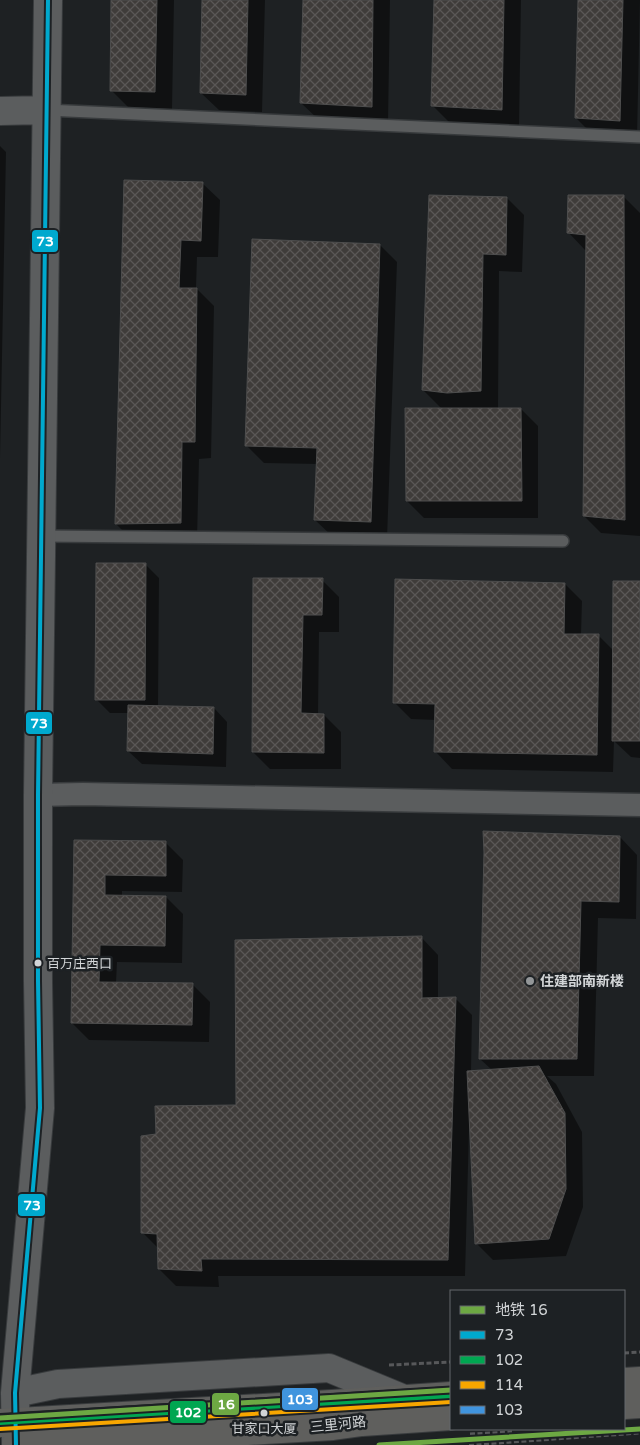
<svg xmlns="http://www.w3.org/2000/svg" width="640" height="1445" viewBox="0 0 640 1445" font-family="'Varela Round','Noto Sans SC',sans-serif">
<defs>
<pattern id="building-cross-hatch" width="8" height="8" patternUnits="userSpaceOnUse" patternTransform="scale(1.25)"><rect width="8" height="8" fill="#3f3c3a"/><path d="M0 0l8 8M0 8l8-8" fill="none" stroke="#5a5756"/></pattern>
</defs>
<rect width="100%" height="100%" fill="#1e2123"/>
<path fill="#0007" d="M112,0H174L172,109L128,107L111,90Z
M203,0H265L262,112L219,110L201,93Z
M304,0H390L388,123L319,120L301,103Z
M435,0H521L519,127L450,123L433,106Z
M579,0H640L637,138L593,135L576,118Z
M0,146L6,152L0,458Z
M125,181L202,183L220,200L218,257H197L196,288L214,306L211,458L199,459L197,540L133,541L116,524Z
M623,196L640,213V536L601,533L584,516L587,250H585L568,232Z
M507,198L524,215L522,272L499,271L498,409H521L538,426V518H424L407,501L442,409L423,390Z
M380,245L397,262L387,539L333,537L315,520L317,464L264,463L246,445Z
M146,565L159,578L158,707L214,708L227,722L226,767L142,764L128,751L129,713H110L97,700Z
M255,579L322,580L339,597V632H319L318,715H324L341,732V769H270L253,752Z
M640,582V758L631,757L614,741L613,772L452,769L435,751L436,720L411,719L394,702L565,584L582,601L581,635L599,636L614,651Z
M620,837L637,855L636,919L598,918L594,1076H547L556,1084L582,1132L583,1207L566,1256L493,1260L476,1243L471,1130H469L465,1276H218L219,1287L176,1286L159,1269L158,1248L142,1232L157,1136L238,1106L421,937L438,955V999L455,998L472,1015L471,1072L492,1070L480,1059Z
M75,841L166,843L183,860L182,892L122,891V896L166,897L183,914L182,963L117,962L116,983L192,984L210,1002L209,1042L89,1040L72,1023Z"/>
<path fill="url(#building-cross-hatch)" stroke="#4e4e4e" d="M111,0H157L155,92L110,91Z
M202,0H248L246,95L200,93Z
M303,0H373L372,107L300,103Z
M434,0H504L502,110L431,106Z
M578,0H623L620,121L575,118Z
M124,180L203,182L201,241L181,240L179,288H197L195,442H182L181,523L115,524Z
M429,195L507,197L506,255L483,254L481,391L447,393L422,390Z
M568,195H624L625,520L583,516L586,235L567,233Z
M252,239L380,244L371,522L314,520L317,448L245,446Z
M405,408H521L522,501H406Z
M96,563H146L145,700H95Z
M253,578H323L322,615H303L301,713L324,714V753L252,752Z
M395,579L565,583L564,634H599L597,755L434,752L435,704L393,703Z
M613,581H640V741H612Z
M128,705L214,707L213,754L127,751Z
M483,831L620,836L619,902L581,901L577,1059H479L484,852Z
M74,840L166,841V876L105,875V895L166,896L165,946L100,945L99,982L193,983L192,1025L71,1023Z
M422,936V998L456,997L448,1260L201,1259L202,1271L158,1269L157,1234L141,1233V1136L156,1134L155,1106L236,1105L235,940Z
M539,1066L565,1113L566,1189L549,1239L475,1244L467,1071Z"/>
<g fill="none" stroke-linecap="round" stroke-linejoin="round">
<defs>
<path id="service" d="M46,110L640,137
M41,536L563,541"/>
<path id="minor" d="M38,795L83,794L640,805"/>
<path id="tertiary" d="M0,111L46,110
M15,1393L58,1384L329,1368L404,1399
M16,1445L15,1393L40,1108L38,981V795L48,0"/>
<path id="secondary" d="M624,1382L640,1381
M624,1405L640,1404
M0,1423L332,1404L451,1396
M16,1445L264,1430L333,1426L362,1422L451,1416"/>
</defs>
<use href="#service" stroke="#383b3d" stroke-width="14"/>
<use href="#minor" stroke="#383b3d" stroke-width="25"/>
<use href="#tertiary" stroke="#383b3d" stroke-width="30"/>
<use href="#secondary" stroke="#383b3d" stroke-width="30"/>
<path stroke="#57585a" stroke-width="3" stroke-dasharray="5 2.5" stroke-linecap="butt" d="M624,1353L640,1352
M389,1365L451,1362
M470,1434L512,1432
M469,1445L640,1433"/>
<use href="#service" stroke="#5b5d5e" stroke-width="11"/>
<use href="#minor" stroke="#5b5d5e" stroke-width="22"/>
<use href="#tertiary" stroke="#5b5d5e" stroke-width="28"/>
<use href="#secondary" stroke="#5f5f5d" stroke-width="28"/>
<defs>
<path id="bus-1" d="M16,1445L15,1393L40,1108L38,981V795L48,0"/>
<path id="bus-2" d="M0,1423L451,1396"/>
<path id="bus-3" d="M0,1429L451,1402"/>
<path id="bus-4" d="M0,1417L451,1390"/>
</defs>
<use href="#bus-1" stroke="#1d2124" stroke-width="8"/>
<use href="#bus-2" stroke="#1d2124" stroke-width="8"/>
<use href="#bus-3" stroke="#1d2124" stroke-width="8"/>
<use href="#bus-4" stroke="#1d2124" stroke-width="8"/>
<use href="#bus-1" stroke="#00a9ce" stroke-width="4"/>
<use href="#bus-2" stroke="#00a651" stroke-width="4"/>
<use href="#bus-3" stroke="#f7a600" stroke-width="4"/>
<use href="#bus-4" stroke="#4094de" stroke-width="4"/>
<defs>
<path id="metro-1" d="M0,1418L451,1390
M379,1445L640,1429"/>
</defs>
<use href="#metro-1" stroke="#1d2124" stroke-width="9"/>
<use href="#metro-1" stroke="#6da843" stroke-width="5"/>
</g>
<g fill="#d2d5d7" stroke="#1d2124" stroke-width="2">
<circle cx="38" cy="963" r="4.5"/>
<circle cx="264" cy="1413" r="4.5"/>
</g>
<circle fill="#939698" stroke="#1d2124" stroke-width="2" cx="530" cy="981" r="5"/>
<g text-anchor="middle" stroke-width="5" stroke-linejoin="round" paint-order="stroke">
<g font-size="13" fill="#d2d5d7" stroke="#1d2124" text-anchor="start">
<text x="47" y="968">百万庄西口</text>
<text x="264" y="1433" text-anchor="middle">甘家口大厦</text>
</g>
<g font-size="14" font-weight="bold" fill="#d2d5d7" stroke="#1d2124" text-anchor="start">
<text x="540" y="986">住建部南新楼</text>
</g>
<g font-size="14" fill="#d2d5d7" stroke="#1d2124">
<text transform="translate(338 1424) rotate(-6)" y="5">三里河路</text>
</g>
</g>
<g stroke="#1d2124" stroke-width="2">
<rect x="31" y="229" width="28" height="24" rx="5" fill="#00a9ce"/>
<rect x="25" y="711" width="28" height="24" rx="5" fill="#00a9ce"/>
<rect x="17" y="1193" width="29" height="24" rx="5" fill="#00a9ce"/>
<rect x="281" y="1387" width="38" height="24" rx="5" fill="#4094de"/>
<rect x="211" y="1392" width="29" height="24" rx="5" fill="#6da843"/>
<rect x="169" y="1400" width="38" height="24" rx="5" fill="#00a651"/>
</g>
<g font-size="14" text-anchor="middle" font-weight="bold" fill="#fff">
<text x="45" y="246">73</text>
<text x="39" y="728">73</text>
<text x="32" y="1210">73</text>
<text x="300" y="1404">103</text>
<text x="226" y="1409">16</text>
<text x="188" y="1417">102</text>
</g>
<rect x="450" y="1290" width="175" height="140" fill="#1d2124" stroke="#65696c"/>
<rect x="460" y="1306" width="25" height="8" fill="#6da843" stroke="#65696c"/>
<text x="495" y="1315" font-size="15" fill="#d2d5d7">地铁 16</text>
<rect x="460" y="1331" width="25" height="8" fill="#00a9ce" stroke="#65696c"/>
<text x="495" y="1340" font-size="15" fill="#d2d5d7">73</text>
<rect x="460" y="1356" width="25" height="8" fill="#00a651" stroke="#65696c"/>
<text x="495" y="1365" font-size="15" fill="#d2d5d7">102</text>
<rect x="460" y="1381" width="25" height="8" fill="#f7a600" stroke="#65696c"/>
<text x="495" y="1390" font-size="15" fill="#d2d5d7">114</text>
<rect x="460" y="1406" width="25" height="8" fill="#4094de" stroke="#65696c"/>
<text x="495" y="1415" font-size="15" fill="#d2d5d7">103</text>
</svg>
